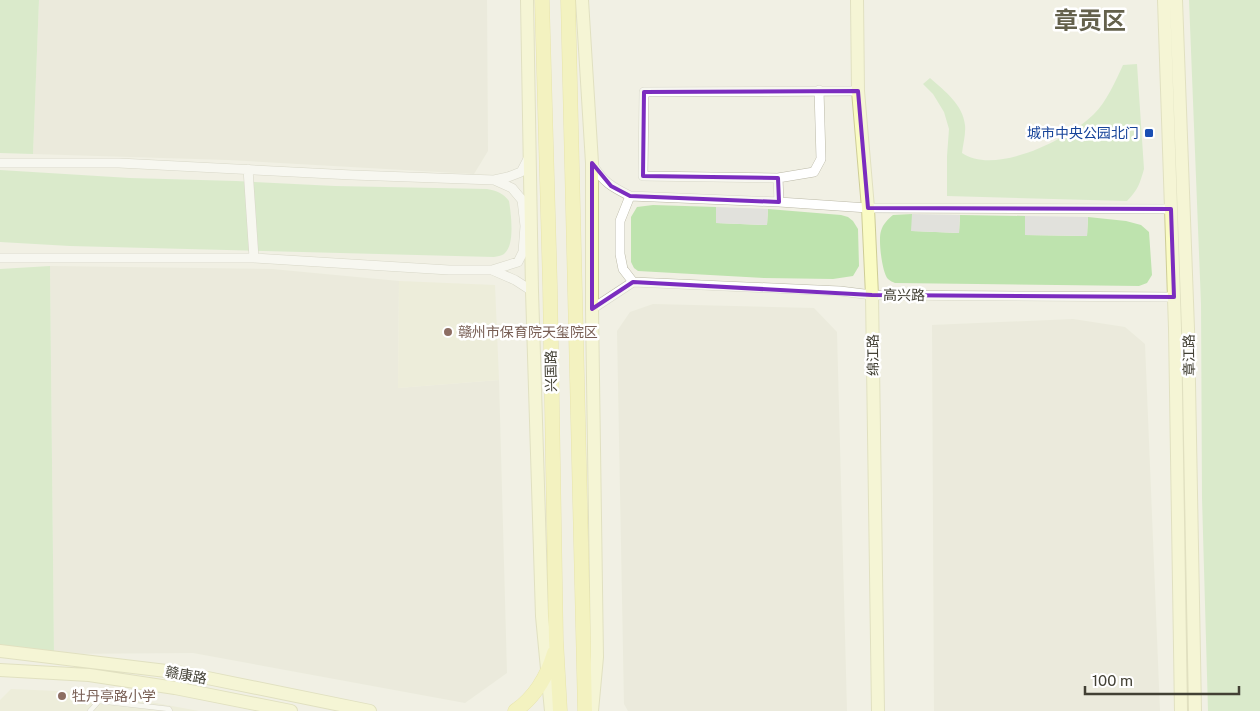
<svg xmlns="http://www.w3.org/2000/svg" width="1260" height="711" viewBox="0 0 1260 711" font-family="'Public Sans','Noto Sans SC',sans-serif">
<rect width="100%" height="100%" fill="#f1f0e4"/>
<path fill="#e4e3d2" d="M39,0H487L488,151L474,174L228,160L33,154Z
M50,266L272,269L399,281L398,388L499,380L507,673L465,703L193,653L54,654Z
M653,304L814,308L837,332L847,711H628L624,704L617,331L630,312Z
M1073,319L1125,327L1145,344L1160,711H934L932,325Z"/>
<path fill="#e9e8ce" d="M399,281L495,285L499,380L398,388Z
M11,689L101,693L199,711H0V700Z"/>
<path fill="#bee3ae" d="M0,0H39L33,154L0,153Z
M1189,0H1260V711H1208L1202,498L1201,304Z
M1137,64L1144,169C1140,183 1138,190 1127,201L947,196V156L949,129L944,112L933,94L923,84L930,78C945,91 963,105 965,125C966,134 963,144 962,153C995,176 1069,139 1094,114C1106,103 1116,80 1123,65Z
M0,170L130,178L236,181L335,186L487,189C497,191 503,193 509,201C511,213 515,244 505,253C502,256 498,256 494,257L70,246L0,242Z
M653,205L716,207V223L767,225L768,209L841,215L848,217L853,221L858,229L859,266L853,276L833,279L764,278L638,271L634,268L631,262V217L637,207Z
M912,214V231L959,233L960,215L1025,216V235L1087,236L1088,217L1126,221L1141,225L1149,232L1152,275L1147,283L1139,286L895,283C893,282 890,281 888,279C882,273 878,239 881,231C883,224 888,219 893,215Z
M50,266L54,654L0,649V269Z"/>
<path fill="#e1e1dc" d="M716,207L768,209L767,225L716,223Z
M912,214L960,215L959,233L911,231Z
M1025,216L1088,217L1087,236L1025,235Z"/>
<g fill="none" stroke-linecap="round" stroke-linejoin="round">
<defs>
<path id="lane" d="M90,711L99,701L169,709L170,711"/>
<path id="street" d="M819,90L821,159L814,172L778,178L643,176L644,92L858,91
M0,163H119L352,175L494,180L508,177L521,172L529,157
M593,165C603,182 612,187 630,196
M248,169L254,258
M778,178L779,202
M0,258H254L449,270H492L515,280L532,291
M492,270L518,262L523,252L525,226L522,200L512,188L494,180
M633,282L623,269L620,254V221L630,196L779,202L868,208L1171,209
M633,282L840,291L872,295L1174,297
M592,309L633,282"/>
<path id="secondary" d="M527,0L532,291L542,616L551,711
M582,0L592,163V309L597,657L592,711
M857,0L858,91L868,208L872,295L878,711
M1164,0L1175,328L1181,711
M1176,0L1188,329L1195,711
M0,651L183,673L370,711
M0,670L89,675L175,688L291,711"/>
<path id="primary" d="M542,0L550,286L556,640L560,711
M568,0L585,711
M515,711C535,697 547,677 554,653"/>
</defs>
<use href="#lane" stroke="#bbb9a7" stroke-width="5.5"/>
<use href="#street" stroke="#bbb9a7" stroke-width="10"/>
<use href="#secondary" stroke="#cecd96" stroke-width="14"/>
<use href="#primary" stroke="#dbd567" stroke-width="15"/>
<use href="#lane" stroke="#fff" stroke-width="4.5"/>
<use href="#street" stroke="#fff" stroke-width="9"/>
<use href="#secondary" stroke="#fafbc4" stroke-width="12"/>
<use href="#primary" stroke="#f7f496" stroke-width="14"/>
</g>
<path d="M0 0H1260V711H0ZM858,91L868,208L1171,209L1174,297L872,295L633,282L592,309V163L611,186L630,196L779,202L778,178L643,176L644,92Z" fill="#f1f0e4" fill-opacity=".55" fill-rule="evenodd"/>
<path fill="none" stroke="#7b2cbf" stroke-width="4" stroke-linejoin="round" d="M858,91L868,208L1171,209L1174,297L872,295L633,282L592,309V163L611,186L630,196L779,202L778,178L643,176L644,92Z"/>
<rect fill="#1a4fb4" stroke="#fff" stroke-width="2" x="1144" y="128" width="10" height="10" rx="2.5"/>
<g fill="#8d6e63" stroke="#fff" stroke-width="2">
<circle cx="448" cy="332" r="5"/>
<circle cx="62" cy="696" r="5"/>
</g>
<g text-anchor="middle" stroke-width="5" stroke-linejoin="round" paint-order="stroke">
<g font-size="14" fill="#164399" stroke="#fff" text-anchor="end">
<text x="1139" y="138">城市中央公园北门</text>
</g>
<g font-size="14" fill="#424034" stroke="#fff">
<text transform="translate(904 295) rotate(1)" y="5">高兴路</text>
<text transform="translate(873 355) rotate(-91)" y="5">绵江路</text>
<text transform="translate(1189 355) rotate(-91)" y="5">章江路</text>
<text transform="translate(551 371) rotate(-91)" y="5">兴国路</text>
<text transform="translate(186 675) rotate(10)" y="5">赣康路</text>
</g>
<g font-size="14" fill="#785e54" stroke="#fff" text-anchor="start">
<text x="458" y="337">赣州市保育院天玺院区</text>
<text x="72" y="701">牡丹亭路小学</text>
</g>
<g font-size="24" font-weight="bold" fill="#64614c" stroke="#fff">
<text x="1090" y="29">章贡区</text>
</g>
</g>
<path d="M1085 686v8h154v-8" fill="none" stroke="#424034" stroke-width="2.5"/>
<text x="1092" y="686" font-size="15" fill="#424034" stroke="#ffffff" stroke-width="4" paint-order="stroke">100 m</text>
</svg>
